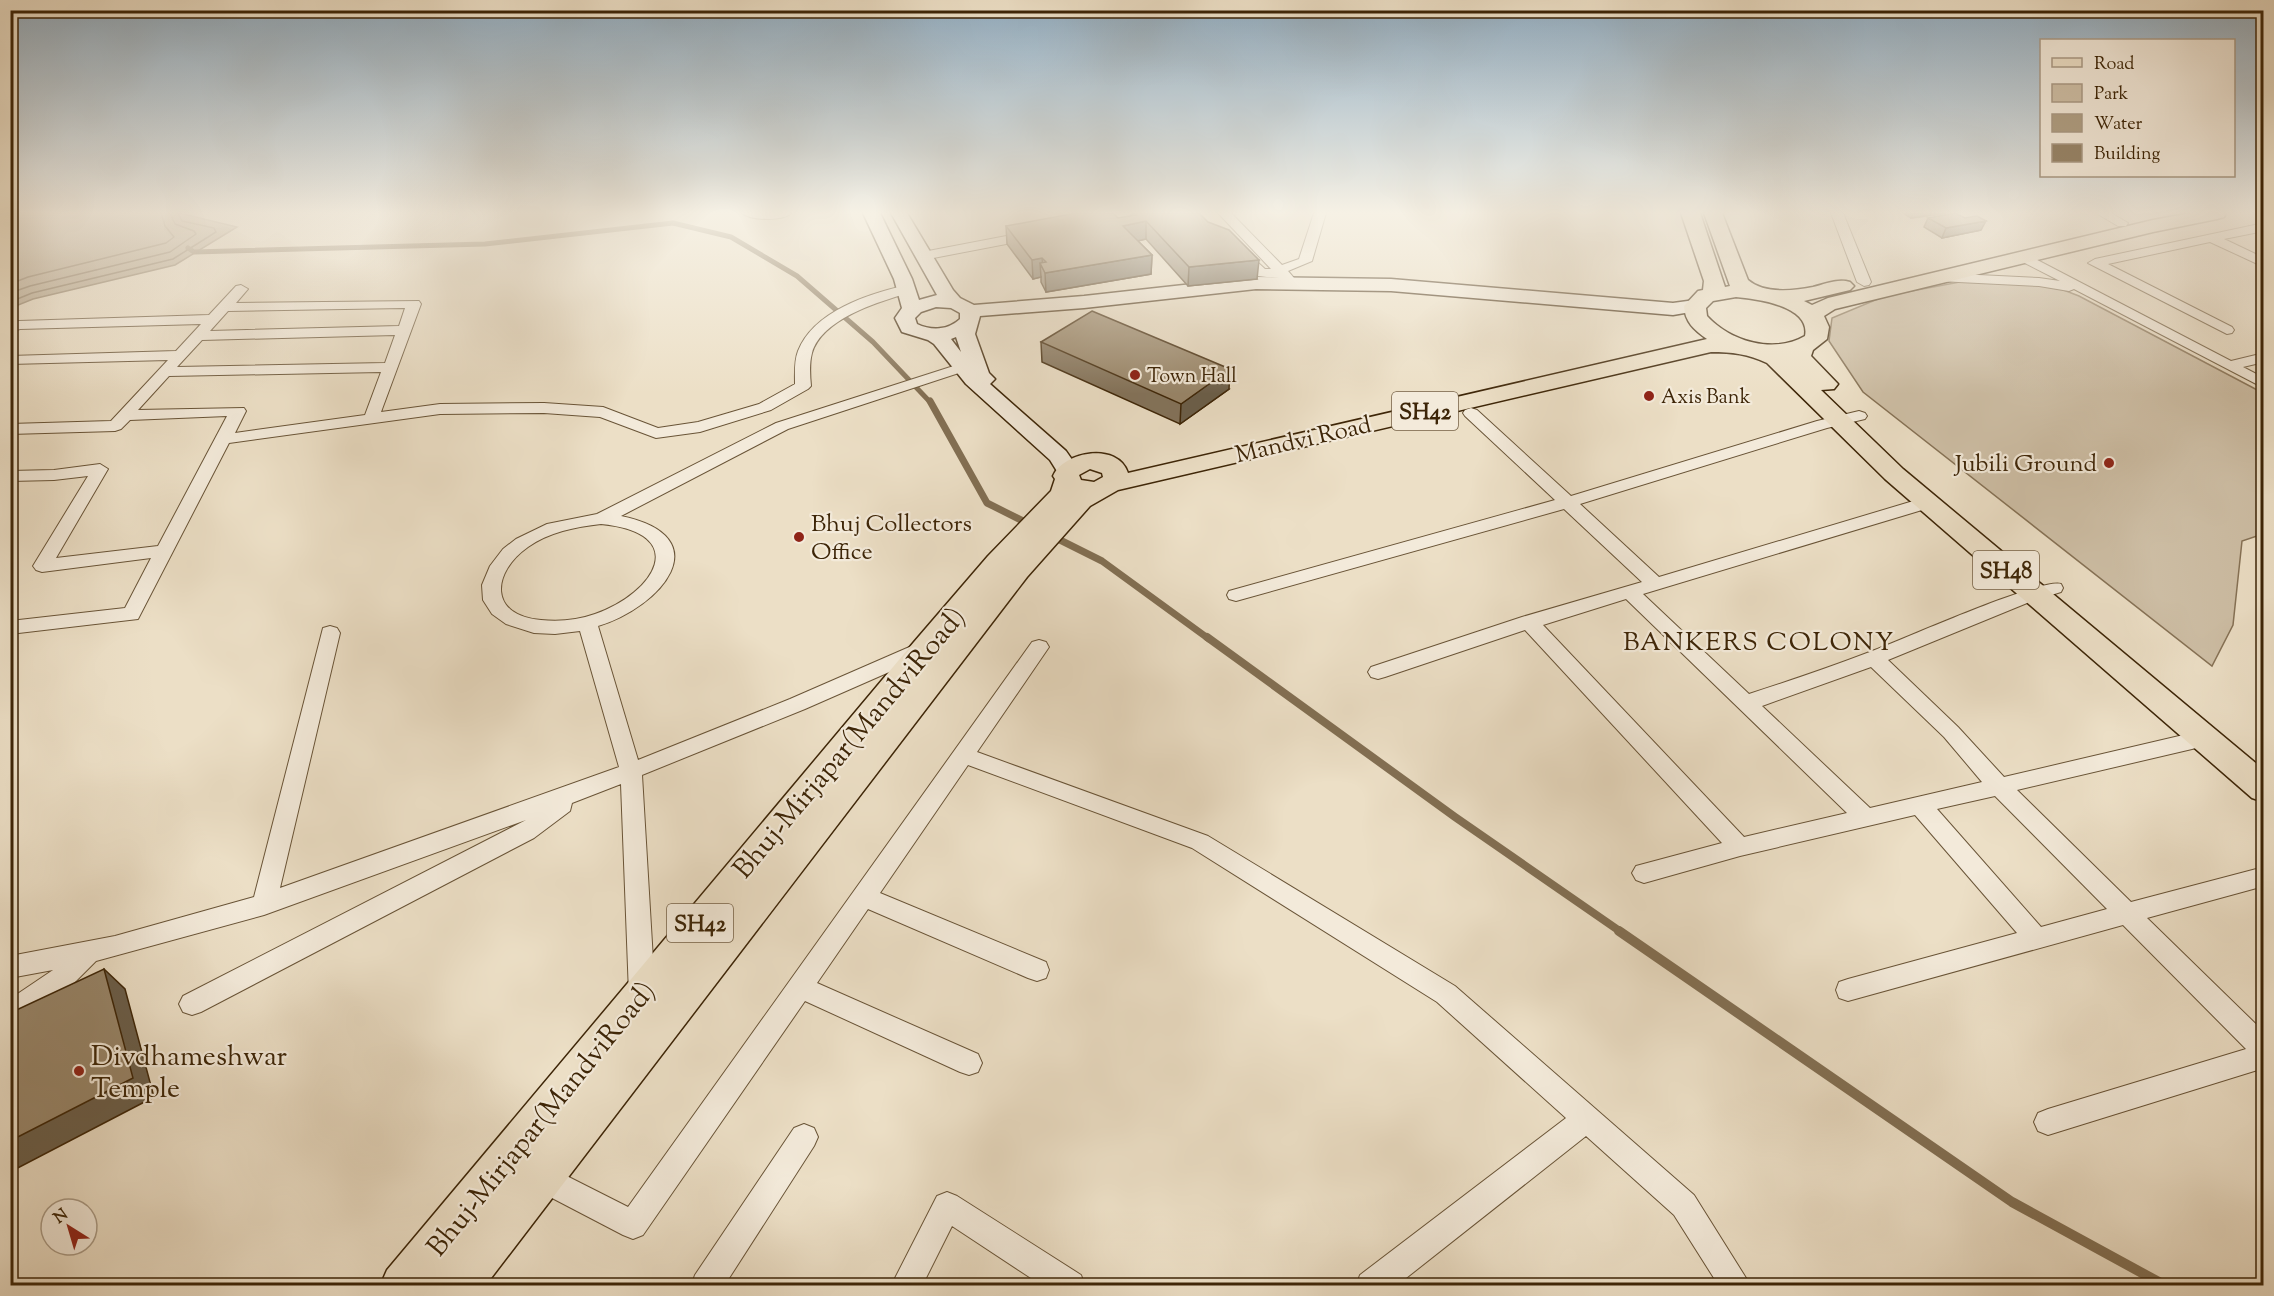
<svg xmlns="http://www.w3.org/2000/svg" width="2274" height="1296" viewBox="0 0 2274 1296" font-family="'Sorts Mill Goudy',serif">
<rect width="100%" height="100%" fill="#ecdfc6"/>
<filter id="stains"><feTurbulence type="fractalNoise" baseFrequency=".00333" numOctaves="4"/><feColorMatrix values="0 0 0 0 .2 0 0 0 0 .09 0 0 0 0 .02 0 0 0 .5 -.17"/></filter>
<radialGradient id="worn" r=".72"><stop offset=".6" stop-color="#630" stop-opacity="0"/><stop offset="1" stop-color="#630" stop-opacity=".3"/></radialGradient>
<path fill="#cebfa6" stroke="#867256" stroke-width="1.5" d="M1965,281L2048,284L2079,296L2263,393V534L2242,541L2233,625L2212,666L1863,392L1829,341L1832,318L1885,296Z"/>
<path fill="#b0a085" stroke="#826f53" stroke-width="1.5" d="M11,213H179L237,227L175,265L33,299L11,308Z"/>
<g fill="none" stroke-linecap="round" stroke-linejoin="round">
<path stroke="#766246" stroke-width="1.5" d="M10,284L28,277L166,243L174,237L165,226L161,213
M10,293L30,286L170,252L196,234L194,231L175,224L170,213
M10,302L32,293L173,259L216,232L214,228L182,221L178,213"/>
<path stroke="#826f53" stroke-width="5" d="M188,248L194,252L485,244L673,223L731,237L797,276L873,342L931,403"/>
<path stroke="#826f53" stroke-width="7" d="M930,401L987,503L1031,525
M1052,536L1102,561L1209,639"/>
<path stroke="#826f53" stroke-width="8" d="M1207,637L1455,817L1621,932"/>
<path stroke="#826f53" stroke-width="10" d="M1619,931L2012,1202L2166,1286"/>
<defs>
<path id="street" d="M742,213H792C783,221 751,221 742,213Z
M1218,213H1231L1282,265L1299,259L1314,213H1326L1312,261L1288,271L1294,278L1287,282L1279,278L1256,276L1233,255L1231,252L1233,249H1243L1265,269H1271Z
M1831,213H1843L1871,282L1869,285L1864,286L1857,282Z
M2096,213H2111L2128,223L2126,226H2118Z
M2264,223V231L2224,239L2264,258V267L2210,242L2108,264L2232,327L2234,330L2232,333L2227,334L2088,263L2095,259Z
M1032,231L1038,235L1037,238L923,260L916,256L923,252Z
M2024,253L2231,361L2264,353V362L2243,367L2264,378V388L2074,289L2069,291L2039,286L1938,281L1931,277L1938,273L2039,278L2060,281L2019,260L2017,257Z
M241,285L248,289L236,303L419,301L421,304L381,412L440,404L544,403L603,407L658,428L698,422L759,404L795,384C795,374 794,361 798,351C814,311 868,294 907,285L914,289L912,292C881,301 822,318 812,353C809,364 810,375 811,386L808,389L771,410L700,432L656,438L600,417L544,413L440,414L229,443L138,619L10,634V621L125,608L151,558L42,572L36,570L33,566L88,476L54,480L10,481V471L54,470L100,464L108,469L56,558L158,546L227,416L130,420L121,429L115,431L10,434V424L111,421L168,360L10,364V356L176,351L201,324L20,329L10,332V323L19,321L209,315L236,286ZM405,308L399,326L210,331L228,311ZM395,335L385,363L177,367L202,340ZM381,372L365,415L235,433L246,411L244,408L138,410L169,376Z
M963,363L970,367L968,370L788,429L621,516C721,537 661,607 598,626L638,760L790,699L914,645L921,643L928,645L931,650L928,655L805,709L642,775L655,994L651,1002L642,1005L633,1002L629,994L621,784L572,803L570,811L534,838L201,1012L192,1015L183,1012L179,1004L183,996L526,820L264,915L96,961L70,987L19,1022L10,1025V999L53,970L10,978V956L115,936L254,897L323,628L330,626L337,628L340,633L280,888L619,767L580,631L555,634L534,633L506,624L492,614L483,600L482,585L490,566L503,549L516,539L547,524L597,514L776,423ZM601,524C692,533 655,593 595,614C578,620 559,622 541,620C489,616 491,573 528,547C549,532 575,527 601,524Z
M1471,408L1477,410L1571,496L1817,421L1859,411L1865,413L1867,416L1865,419L1827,428L1580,504L1659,577L1910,502H1922L1925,506L1922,510L1643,594L1749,694C1789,681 1828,668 1867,653C1898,642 2039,578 2061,584L2063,588L2061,592L2032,601L1888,660L1958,727L2004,777L2192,733L2199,735L2202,741L2199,747L2192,749L2017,790L2131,902L2264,867V886L2147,918L2264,1032V1068L2048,1135L2038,1131L2034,1122L2038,1113L2048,1109L2246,1049L2123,925L1848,1001L1839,998L1836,990L1839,982L1848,979L2017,933L1915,815L1740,856L1644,883L1636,880L1632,873L1636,866L1722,843L1525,630L1385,677L1378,679L1371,677L1368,672L1371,667L1522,617L1642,582L1564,509L1236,601L1229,599L1227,595L1229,591L1555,500L1465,416L1463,413L1465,410ZM1626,599L1847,813L1744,837L1543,625ZM1871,667L1944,737L1982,782L1870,808L1762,706ZM1995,796L2107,909L2041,927L1937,809Z
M1039,640L1046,642L1049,647L977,752L1208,836L1455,986L1694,1195L1751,1286H1719L1674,1215L1586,1136L1396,1286H1356L1360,1275L1566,1118L1437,1002L1192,848L968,765L880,893L1046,962L1049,970L1046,978L1037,981L1028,978L868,909L817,983L978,1054L982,1063L978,1072L969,1075L960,1072L805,1001L643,1235L633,1239L623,1235L531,1187L527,1177L531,1167L541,1163L628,1207L1032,642Z
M804,1124L814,1128L818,1137L814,1146L724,1286H691L695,1275L794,1128Z
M947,1192L957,1196L1081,1275L1085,1286H1043L952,1226L922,1286H891L937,1196Z"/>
<path id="secondary" d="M863,213H880L912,279L919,300L937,295L891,213H907L953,290L960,298L974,305L1084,296L1256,277L1391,279L1673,303L1695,300L1702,302L1705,306L1702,310L1673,315L1391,291L1256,289L1084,308L980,316L975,334L989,373L995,379L990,384L1066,451L1080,471L1076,476L1068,478L1060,476L1050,460L966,384L934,344L928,340L902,332L895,318L902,308L894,279ZM936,307L951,308L960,313V319C948,330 932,331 917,324L915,318L921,312ZM956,337L961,352L951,339Z"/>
<path id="primary" d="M1681,213H1700L1725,287L1730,286L1704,213H1722L1748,280C1764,294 1793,291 1813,287C1825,284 1838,278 1850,282L1854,286L1850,290L1804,301L1812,305L1828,298L2153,220L2191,213H2226L2224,217L2217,219L2153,232L1835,309L1824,316L1829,327L1827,339L1813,350L1811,356L1838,384L1834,389L1821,390L1903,469L2264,770V802L2252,798L1885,479L1767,363C1748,354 1732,352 1711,352L1118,490L1090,506L1027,577L485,1286H433L434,1283L433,1286H380L387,1270L914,642L988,556L1051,491L1055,479L1053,476C1064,451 1118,442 1128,473L1707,339C1694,330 1685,322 1684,306L1698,291L1703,290L1704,281ZM1736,297C1758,299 1811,306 1805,336C1774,354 1731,342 1707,316L1706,308L1713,301ZM1090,469L1102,473L1103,477L1094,482L1081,480L1079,475Z"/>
</defs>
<use href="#street" stroke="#695437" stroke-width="2"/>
<use href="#secondary" stroke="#3d2507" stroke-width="3"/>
<use href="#primary" stroke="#3d2507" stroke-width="3"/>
<use href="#street" fill="#f3eada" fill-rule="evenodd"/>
<use href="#secondary" fill="#f3eada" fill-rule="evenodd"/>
<use href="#primary" fill="#ecdfc6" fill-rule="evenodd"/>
</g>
<path fill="#83735b" stroke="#3d2507" stroke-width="1.5" d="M1131,213H1199L1257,279L1188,286L1146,239L1138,241L1152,255L1151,274L1046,292L1041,282V277L1033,279L1007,244L1006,226L1118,218L1131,216Z
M1903,213H1946L1911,218Z
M1928,218L1981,230L1942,238L1924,227Z
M1041,342L1229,389L1180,424L1042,362Z"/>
<path fill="#6a5e4a" stroke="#3d2507" stroke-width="1.5" d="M1913,213H1946L1911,218Z
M1146,221V239L1123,244V226Z
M1986,221L1981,230L1942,238L1946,228Z
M1152,255L1151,274L1046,292L1045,273Z
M1042,258L1043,269L1040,263L1041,277L1033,279L1032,260Z
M1259,260L1257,279L1188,286L1189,267Z
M1230,369L1229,389L1180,424L1181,404Z
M104,969L125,989L154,1097L10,1172V1141Z"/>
<path fill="#98866a" stroke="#3d2507" stroke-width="1.5" d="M1076,213H1113L1118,218L1136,215L1135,213H1199L1208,222L1229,230L1259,260L1189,267L1146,221L1123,226L1152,255L1045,273L1040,263L1046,262L1042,258L1032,260L1006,226Z
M1955,213L1965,218L1977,216L1986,221L1946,228L1928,218Z
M1092,311L1230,369L1181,404L1041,342Z
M104,969L133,1078L10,1141V1013Z"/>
<linearGradient id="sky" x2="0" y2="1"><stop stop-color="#91acc0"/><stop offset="0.54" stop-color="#f6f1e5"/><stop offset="1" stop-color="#f6f1e5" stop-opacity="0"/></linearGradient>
<rect width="2274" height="394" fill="url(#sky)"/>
<g fill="#8f2418" stroke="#f3eada" stroke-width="2">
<circle cx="1135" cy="375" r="6"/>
<circle cx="1649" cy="396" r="6"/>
<circle cx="2109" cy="463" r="6"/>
<circle cx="799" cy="537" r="6"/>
<circle cx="79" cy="1071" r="6"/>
</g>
<g text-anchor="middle" stroke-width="4.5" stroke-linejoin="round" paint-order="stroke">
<g font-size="20" fill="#3d2507" stroke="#f3eada" text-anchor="start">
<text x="1147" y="382">Town Hall</text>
<text x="1661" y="403">Axis Bank</text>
</g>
<g fill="#f3eada" stroke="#746046" stroke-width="1.5">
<rect x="1392" y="392" width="66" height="38" rx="4.5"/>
<rect x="1973" y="551" width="66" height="38" rx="4.5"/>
<rect x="667" y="904" width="66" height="38" rx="4.5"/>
</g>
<g font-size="22" font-weight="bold" fill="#3d2507">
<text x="1425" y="419">SH42</text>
<text x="2006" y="578">SH48</text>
<text x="700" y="931">SH42</text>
</g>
<g font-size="24" fill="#3d2507" stroke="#f3eada">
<text transform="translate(1303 439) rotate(-13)" y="8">Mandvi Road</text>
</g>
<g font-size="24" fill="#3d2507" stroke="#f3eada" text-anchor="end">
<text x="2097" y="471">Jubili Ground</text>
<text x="811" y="531" text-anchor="start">Bhuj Collectors<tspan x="811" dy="28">Office</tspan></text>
</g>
<g font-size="26" letter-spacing="1.5" fill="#3d2507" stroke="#f3eada">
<text x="1759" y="650">BANKERS COLONY</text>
</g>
<g font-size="28" fill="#3d2507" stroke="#f3eada">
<text transform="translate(848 742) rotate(-50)" y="10">Bhuj-Mirjapar(MandviRoad)</text>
<text transform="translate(540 1118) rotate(-51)" y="10">Bhuj-Mirjapar(MandviRoad)</text>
</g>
<g font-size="28" fill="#3d2507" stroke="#f3eada" text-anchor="start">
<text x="91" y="1065">Divdhameshwar<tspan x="91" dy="32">Temple</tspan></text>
</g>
</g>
<rect width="2274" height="1296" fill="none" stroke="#ecdfc6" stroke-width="36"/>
<rect x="12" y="12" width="2250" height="1272" fill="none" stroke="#3d2507" stroke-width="3"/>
<rect x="18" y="18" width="2238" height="1260" fill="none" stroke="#3d2507" stroke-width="1.5"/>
<rect x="2040" y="39" width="195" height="138" fill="#f3eada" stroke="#aa9b86" stroke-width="1.5"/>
<rect x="2052" y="58" width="30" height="9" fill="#ecdfc6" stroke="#aa9b86" stroke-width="1.5"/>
<text x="2094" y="69" font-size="18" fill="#3d2507">Road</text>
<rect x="2052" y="84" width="30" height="18" fill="#cebfa6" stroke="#aa9b86" stroke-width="1.5"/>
<text x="2094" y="99" font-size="18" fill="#3d2507">Park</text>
<rect x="2052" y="114" width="30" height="18" fill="#b0a085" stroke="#aa9b86" stroke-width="1.5"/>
<text x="2094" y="129" font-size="18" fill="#3d2507">Water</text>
<rect x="2052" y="144" width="30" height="18" fill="#98866a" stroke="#aa9b86" stroke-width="1.5"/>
<text x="2094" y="159" font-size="18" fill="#3d2507">Building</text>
<g transform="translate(69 1227) rotate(323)"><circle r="28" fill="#f3eada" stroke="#aa9b86" stroke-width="1.5"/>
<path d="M0-4.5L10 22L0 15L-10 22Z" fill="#8f2418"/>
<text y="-9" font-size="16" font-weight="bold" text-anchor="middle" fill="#3d2507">N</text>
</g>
<rect width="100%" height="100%" filter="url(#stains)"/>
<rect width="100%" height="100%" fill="url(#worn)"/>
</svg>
